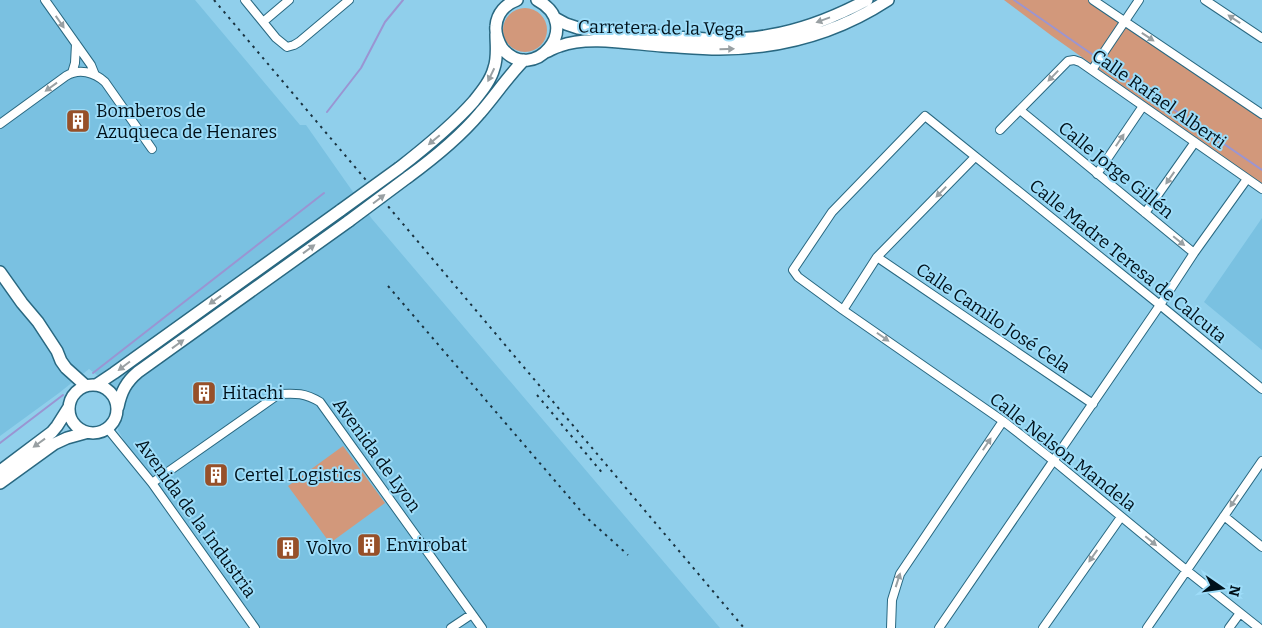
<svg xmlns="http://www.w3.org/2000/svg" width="1262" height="628" viewBox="0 0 1262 628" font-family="Bitter,serif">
<rect width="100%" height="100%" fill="#90cfeb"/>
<path fill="#7ac1e1" d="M0,0H195L300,125H306L372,219L720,628H259L130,451L118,430L121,393L89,369L59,393L0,436Z
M1262,218V350L1204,302Z"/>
<path fill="#d2987b" d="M1004,0H1090L1262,116V185L1052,36Z
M503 30a22 22 0 1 1 44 0a22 22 0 1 1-44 0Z
M343,446L385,503L330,543L288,486Z"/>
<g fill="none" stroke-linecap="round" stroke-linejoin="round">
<path stroke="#9a95d2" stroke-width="2" d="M1014,0L1096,57
M1104,62L1262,170
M327,112L361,68L385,22L403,0
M93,373L324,193
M0,443L63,395"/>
<defs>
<path id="street" d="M45,0L91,65L95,75
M245,0L276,38L287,47L294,45L299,42L349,0
M1093,0L1262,114
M1205,0L1262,38
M263,22L289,0
M1092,70L1139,0
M72,73L75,63L76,44
M1020,110L1194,253
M0,124L66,76C79,68 94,72 105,82L152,149
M1000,130L1068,61L1074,60L1080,62L1262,189
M1097,174L1143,106
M1145,213L1195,142
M877,257L1093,404
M843,310L877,257L975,157
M108,429L152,483L255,628
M152,483L279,394C296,393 305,393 320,402L482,628
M1224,516L1262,547
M451,628L472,614
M891,628L892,600L900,574L1003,421
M939,628L1160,305L1194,253L1247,179
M1043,628L1121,517
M1147,628L1262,461
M1229,628L1240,613
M1259,628L1186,570L1054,461L1003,421L843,310L798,277L793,270L832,212L925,116L1160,305L1262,389"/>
<path id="secondary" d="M517,0C506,4 497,13 496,26C495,34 498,41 502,48C532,86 586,26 537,0
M555,18L566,24L578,28C606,32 633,34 661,36C698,39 734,42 771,35C805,29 837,16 867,0
M546,52C551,50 555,47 560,46C587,35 633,44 662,46C681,47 700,49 719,49C780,49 836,34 888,0
M399,168C426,147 452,126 474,101C482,91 491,80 494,68C498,57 496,45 496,34
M408,177C434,158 459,138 480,113C495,96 508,76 524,60
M0,272L22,303L38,322L57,351L61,361L66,368L86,386
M69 409a24 24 0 1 1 48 0a24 24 0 1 1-48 0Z
M96,385L114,373L341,210
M118,407C121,392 126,382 138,372L349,221
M0,471L52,432L57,426L69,407
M0,483L54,444L67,438L85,433"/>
</defs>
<use href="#street" stroke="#296881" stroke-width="10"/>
<use href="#secondary" stroke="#296881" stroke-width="14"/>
<use href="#street" stroke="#fff" stroke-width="8"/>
<use href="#secondary" stroke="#fff" stroke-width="11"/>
<path stroke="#1a3340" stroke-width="2" stroke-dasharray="2.5 5" stroke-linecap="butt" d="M214,0L744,628
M388,286L586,517L628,555
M537,395L604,475"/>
<defs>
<path id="secondary-bridge" d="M341,210L399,168
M349,221L408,177"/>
</defs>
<use href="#secondary-bridge" stroke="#296881" stroke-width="14" stroke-linecap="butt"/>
<use href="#secondary-bridge" stroke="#fff" stroke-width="11"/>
</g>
<defs><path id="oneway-solid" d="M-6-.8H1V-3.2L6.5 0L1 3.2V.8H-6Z" transform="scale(1.25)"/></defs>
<g fill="#99a0a3">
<use href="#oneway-solid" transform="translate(1234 19) rotate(-146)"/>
<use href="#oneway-solid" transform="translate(823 20) rotate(160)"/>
<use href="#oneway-solid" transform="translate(60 22) rotate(55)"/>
<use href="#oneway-solid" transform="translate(1148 37) rotate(34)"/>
<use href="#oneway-solid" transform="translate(727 49) rotate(-1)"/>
<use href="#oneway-solid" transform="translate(491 75) rotate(116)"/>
<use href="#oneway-solid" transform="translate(1053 76) rotate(134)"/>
<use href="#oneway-solid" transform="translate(51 87) rotate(144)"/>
<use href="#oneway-solid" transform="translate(434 140) rotate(140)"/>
<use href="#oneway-solid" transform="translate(1120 140) rotate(-56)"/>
<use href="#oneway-solid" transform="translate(1170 178) rotate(125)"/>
<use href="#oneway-solid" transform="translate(941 192) rotate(134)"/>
<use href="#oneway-solid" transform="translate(379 199) rotate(-37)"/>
<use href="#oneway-solid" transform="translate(1179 241) rotate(39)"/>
<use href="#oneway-solid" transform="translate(309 249) rotate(-36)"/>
<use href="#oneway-solid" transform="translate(215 300) rotate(144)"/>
<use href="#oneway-solid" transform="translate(883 337) rotate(35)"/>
<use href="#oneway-solid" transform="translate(178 344) rotate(-36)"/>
<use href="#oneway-solid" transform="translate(124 366) rotate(143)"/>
<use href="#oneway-solid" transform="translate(39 443) rotate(144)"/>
<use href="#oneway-solid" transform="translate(987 444) rotate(-56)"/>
<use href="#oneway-solid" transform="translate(1234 501) rotate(124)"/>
<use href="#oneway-solid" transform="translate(1151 541) rotate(40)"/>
<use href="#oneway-solid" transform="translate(1093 556) rotate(125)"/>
<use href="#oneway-solid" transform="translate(898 580) rotate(-72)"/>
</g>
<defs>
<symbol id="building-square" viewBox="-11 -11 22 22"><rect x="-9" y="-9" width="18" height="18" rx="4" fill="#975029" stroke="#9ddcf8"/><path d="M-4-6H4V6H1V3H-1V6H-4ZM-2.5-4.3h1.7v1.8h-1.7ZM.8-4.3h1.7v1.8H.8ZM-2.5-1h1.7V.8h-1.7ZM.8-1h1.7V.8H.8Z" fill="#fff"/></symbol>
</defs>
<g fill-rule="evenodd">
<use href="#building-square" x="64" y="107" width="28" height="28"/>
<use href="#building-square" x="190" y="379" width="28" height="28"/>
<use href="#building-square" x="202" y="461" width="28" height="28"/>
<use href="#building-square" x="355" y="531" width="28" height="28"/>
<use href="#building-square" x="274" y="534" width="28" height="28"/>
</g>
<g text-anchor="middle" stroke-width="4" stroke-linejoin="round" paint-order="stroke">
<g font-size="18" fill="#00111a" stroke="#9ddcf8">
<text transform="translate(661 28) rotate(1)" y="6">Carretera de la Vega</text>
<text transform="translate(1159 99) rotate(35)" y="6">Calle Rafael Alberti</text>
<text transform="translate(1116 170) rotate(39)" y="6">Calle Jorge Gillén</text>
<text transform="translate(1128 261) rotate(39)" y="6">Calle Madre Teresa de Calcuta</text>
<text transform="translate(993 318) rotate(34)" y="6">Calle Camilo José Cela</text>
<text transform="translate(1063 452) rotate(38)" y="6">Calle Nelson Mandela</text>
<text transform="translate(377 455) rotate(54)" y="6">Avenida de Lyon</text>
<text transform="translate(196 518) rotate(54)" y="6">Avenida de la Industria</text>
</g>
<g font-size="18" fill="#00111a" stroke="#9ddcf8" text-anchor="start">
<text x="96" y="117">Bomberos de<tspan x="96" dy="21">Azuqueca de Henares</tspan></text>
<text x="222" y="399">Hitachi</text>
<text x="234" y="481">Certel Logistics</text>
<text x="386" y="551">Envirobat</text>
<text x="306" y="554">Volvo</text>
</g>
</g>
<g transform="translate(1222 588) rotate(103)" stroke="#9ddcf8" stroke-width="4" paint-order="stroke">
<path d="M0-4L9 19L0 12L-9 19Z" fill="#00111a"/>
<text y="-8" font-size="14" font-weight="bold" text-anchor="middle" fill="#00111a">N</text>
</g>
</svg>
